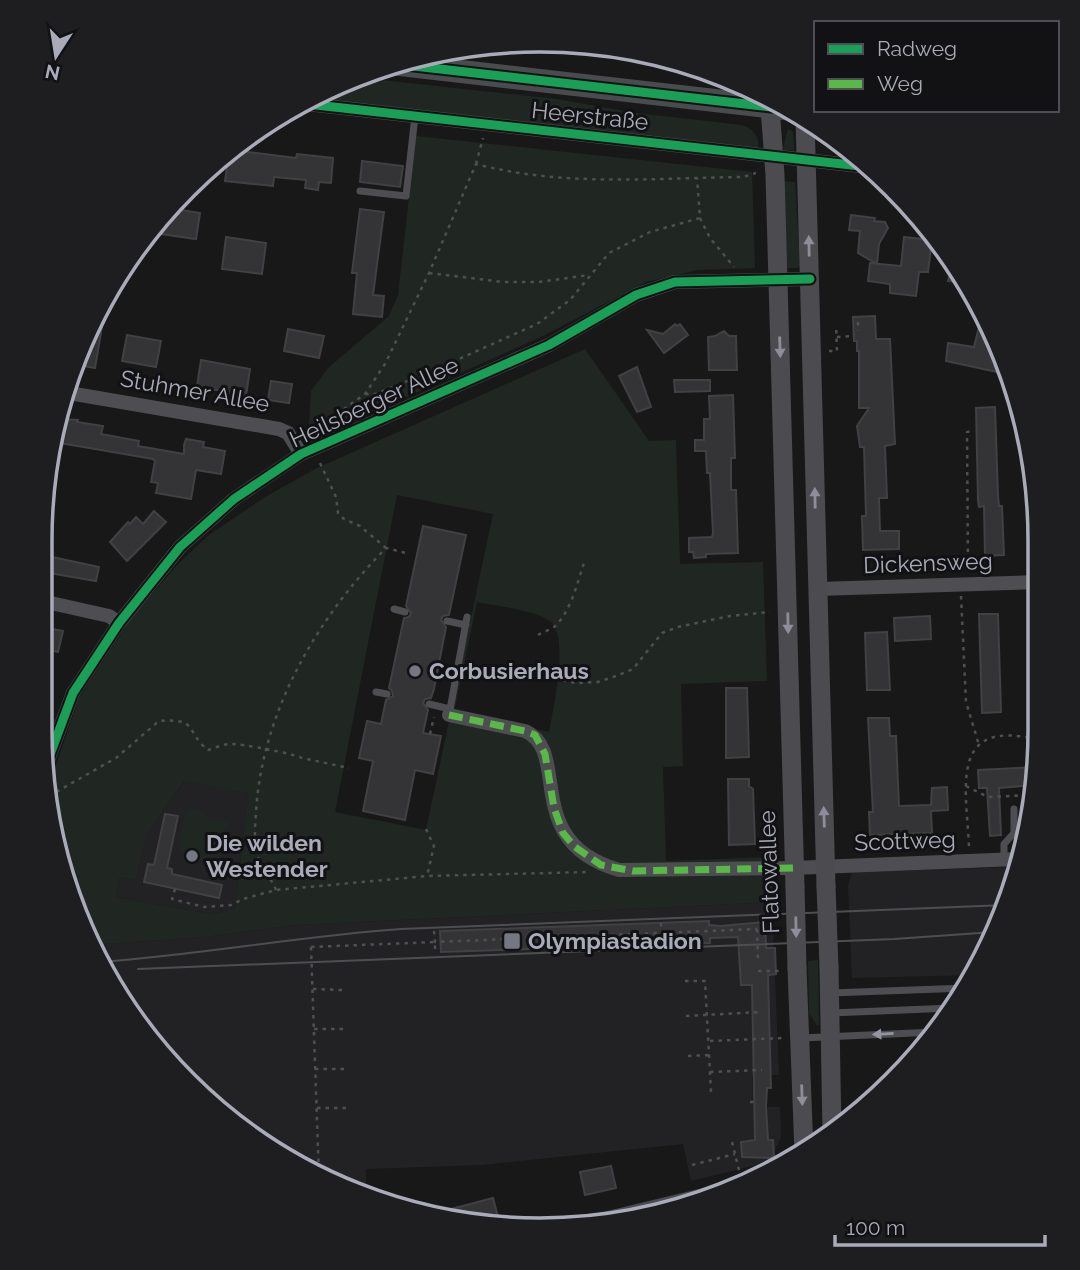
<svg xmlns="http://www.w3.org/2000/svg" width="1080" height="1270" viewBox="0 0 1080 1270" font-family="Raleway,sans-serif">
<rect width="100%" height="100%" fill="#181818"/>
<path fill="#222224" d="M185,780L248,793L235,909L211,914L116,897L120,877L136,880L147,834Z
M1018,867L1013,890L975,975L852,978L848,885L852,872Z
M772,902L779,1075H752L753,1107H780L781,1137L774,1153V1158L752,1166L691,1181L683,1144L482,1165L366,1169V1196L349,1192L262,1145L164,1059L90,945L205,937L296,925Z"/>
<path fill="#202722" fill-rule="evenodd" d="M353,77L557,99L636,113L742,125C753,129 760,136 758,148L315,99Z
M788,129L793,132L794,150L785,151L783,148Z
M416,136L752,172L755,268L698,270L646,282L543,336L308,441L311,391L328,368L389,316L398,295Z
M781,181L795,182L800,265L798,268H786Z
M585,349L649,441L676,440L680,564L763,562L767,681L681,684L683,766L663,767L666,861L772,857V902L296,925L205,937L90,945L57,859L48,788L79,698L130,620L177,565L209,535L265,497L317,468ZM397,495L493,514L426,830L335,812ZM477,602C496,606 535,610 550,621C570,637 553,710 549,732L454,712ZM184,781L248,793L235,909L211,914L116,897L120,877L136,880L147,834Z
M192,809H198L211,819L231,822L222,834L221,866L183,854C177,839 181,827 187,812Z
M818,960L819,1025H817L809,1013L808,961Z"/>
<path fill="#343436" stroke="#414144" stroke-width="2" d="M233,150L296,158L297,154L333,158L331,183L319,182L318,190L305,188L306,180L274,177L273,186L225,181L229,153Z
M362,161L403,166L400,187L360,182Z
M169,208L200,213L196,239L147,232Z
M360,209L384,212L373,295L384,296L382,317L353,314L357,273H352Z
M851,215L875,218L874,221L885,222L888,228L879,244L877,264L858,253L860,231L849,230Z
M226,237L266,243L262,274L222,269Z
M904,237L932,240L928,272H919L916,296L890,293V284L868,281L870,263L901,266Z
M954,261L956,263L967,283L948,281Z
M875,316L876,339H890L895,444L885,446L887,498H879L880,531H899V549L863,550L862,516H866L864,447H860L857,426L869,408H859V351H857V341H854L853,317Z
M675,324L677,326L680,324L688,335L664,353L647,330L663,334Z
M90,325L102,327L95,368L78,365Z
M979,327L991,329L996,338L993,359L998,360L997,372L946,361L948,343L974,347Z
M288,329L324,336L319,358L284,351Z
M724,331L729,336H736L737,370H709L708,337L715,336Z
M127,335L161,341L156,367L122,361Z
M201,360L250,369L246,396L197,386Z
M637,367L651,407L637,412L619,376Z
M674,380H710V391L675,392Z
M271,381L292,384L289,403L268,400Z
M733,395L735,458H731V490H736L738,553L706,554V557L694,558L693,552H689V538L712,537L713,533L710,473H707L706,451H695V440H704V419H710L709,396Z
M995,407L998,496L999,506H1002L1004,555L985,556L984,506L979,507L978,500L976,408Z
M61,419L78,420L77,422L103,426L101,434L139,441L138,446L184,454V445L186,439L204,442L203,447L225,451L221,474L196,470L191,499L156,493L158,483L151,482L155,461L153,459L54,442Z
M154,511L166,522L127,561L110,542L128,522L130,524L136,517L143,524Z
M423,526L466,535L449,615L443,616L441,620L446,627L434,689L431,698L425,699L423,703L428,710L423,733L441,736L433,774L415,770L405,820L363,811L373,761L359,758L367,721L381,724L386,700L393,696L392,691L389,688L404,618L409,617L411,613L406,606Z
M43,555L99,567L96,581L43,572Z
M979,614H998L1001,712L982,713Z
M930,616L931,639L895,641L894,618Z
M42,627L63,631L58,652L42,648Z
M887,632L890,690H867L865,633Z
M726,688H747L749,757L726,758Z
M868,718H889L890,736H896L899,806L931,805L932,788L947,787L948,810L931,811L932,833L870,835L869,812H873Z
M1038,767L1034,785L999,788L1001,835L990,836L987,788H979L978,770Z
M728,779H749V786L753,789L755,844L729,845Z
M165,814L178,816L167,868L172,869V874L222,885L219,898L144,882L148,864L154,865Z
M709,921V925L721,926L765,922L766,948H775L776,974L768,975L771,1088H767L766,1107L768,1140H773L774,1158L742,1157L741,1142L755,1140L752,985H741L738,937L710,938V943L441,952L440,931Z
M611,1166L616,1188L585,1195L580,1172Z
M493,1198L498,1217L470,1224L432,1214Z"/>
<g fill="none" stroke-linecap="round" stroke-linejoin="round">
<path stroke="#4f4f53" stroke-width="2.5" stroke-dasharray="3.5 5" stroke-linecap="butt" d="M830,149L834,138
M476,164L483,138
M700,218L710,238L734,267
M429,273L503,282H539L589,275
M858,322V331
M837,337L854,336
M829,351H837L836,325
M365,394H376L439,368L537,324L570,300L609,253L650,232L700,218L697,178
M309,434L365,394L385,364L429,273L476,164C563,187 654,178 743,177L756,173
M320,463L336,497L338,513L344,519L360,526L386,548
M1037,568L1038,521
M968,569L967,432L973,431
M961,596L966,702L979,745
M1030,604L1039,636
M538,635C543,632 550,630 554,627C571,612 577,583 584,563
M546,677L576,683L598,682L616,676L633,669L662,633L678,627L730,616L770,612
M430,734L434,717
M966,786L988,797L1032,795
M49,796L116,758L159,721C200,718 184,731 208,750C215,748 223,744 230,744C239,743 295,754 302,758L349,768
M426,829L434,846L427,876
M969,846C966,786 949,717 1039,740
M175,889L172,899L204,907L231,905L243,899L276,890L427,876L589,872
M276,890C271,877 259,867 257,852C253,835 256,817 257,799C267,704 319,616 386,548L406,553
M661,923L662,945
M434,931L435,942L757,929
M311,947L435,942V952
M758,971H779
M685,981H705L711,1092
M313,989L342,990
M686,1016L760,1012
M314,1029H344
M710,1041L783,1038
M688,1056L709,1055
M315,1069H345
M710,1072L762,1070
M750,1102H757
M317,1108H347
M732,1142L740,1174
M318,1150L319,1176
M692,1165L735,1154"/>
<path stroke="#4e4e52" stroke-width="7" d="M360,191L406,196L415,116
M1036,582L1037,594L1039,598
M394,609L405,612
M447,621L466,625
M376,692L387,694
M429,704L450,709
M449,715L467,617
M1004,860V844L1014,833V809
M830,993L967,988
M831,1013L952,1008
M801,1038L936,1032"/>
<path stroke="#4e4e52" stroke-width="14" d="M531,41L651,54
M307,104L869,167
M69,393L279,429L288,433L301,454
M818,589L1040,582
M42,601L109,616L119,623
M449,715L525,731C572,751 520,842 619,870L793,868L1020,859
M45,768L73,693L119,623L180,547L234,499L301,454L549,345L636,295L675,282L810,279"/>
<path stroke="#4c4c50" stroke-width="19" d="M770,107L775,175L795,887
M805,118L826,886
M829,967L832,1133
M797,968L804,1153
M590,1225L735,1190"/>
<path stroke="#4a4b4e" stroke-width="23" d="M396,64L789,109"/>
<path stroke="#4d4e51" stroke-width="2" d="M99,962C200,955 300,936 401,929L1006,905
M138,969L894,939L994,932"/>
<path stroke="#4f4f53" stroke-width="2.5" stroke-dasharray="3.5 5" stroke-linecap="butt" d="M757,929L758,960
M311,947L318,1150"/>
<path stroke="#4c4c50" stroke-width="19" d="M826,886L829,967
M795,887L797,968"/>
<path stroke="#58b947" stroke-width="7" stroke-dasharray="14 7" stroke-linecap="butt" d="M449,715L525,731L535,735L545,754L554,808L563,833L575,847L601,865L633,871L793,868"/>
<defs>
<path id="cycleway" d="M531,41L651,54
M396,64L789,109
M307,104L869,167
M45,768L73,693L119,623L180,547L234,499L301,454L549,345L636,295L675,282L810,279"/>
</defs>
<use href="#cycleway" stroke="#121214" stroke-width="13"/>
<use href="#cycleway" stroke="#1a9f57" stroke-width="9"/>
</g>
<defs><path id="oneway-solid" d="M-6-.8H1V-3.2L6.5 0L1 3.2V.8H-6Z" transform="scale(1.75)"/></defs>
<g fill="#8d8e9a">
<use href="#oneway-solid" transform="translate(809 246) rotate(-91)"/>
<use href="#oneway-solid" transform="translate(780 347) rotate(88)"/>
<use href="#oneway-solid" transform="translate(815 498) rotate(-91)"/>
<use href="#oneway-solid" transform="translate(788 623) rotate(89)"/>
<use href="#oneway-solid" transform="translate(824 817) rotate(-92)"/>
<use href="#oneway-solid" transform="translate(796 927) rotate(89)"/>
<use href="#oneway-solid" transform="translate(802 1095) rotate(88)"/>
</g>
<use fill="#92949f" href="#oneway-solid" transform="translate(883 1034) rotate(177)"/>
<g fill="#767881" stroke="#121214" stroke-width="2.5">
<circle cx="415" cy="671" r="7"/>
<circle cx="192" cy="856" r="7"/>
<rect x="503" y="932" width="18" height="18" rx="3.5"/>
</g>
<g text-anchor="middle" stroke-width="6" stroke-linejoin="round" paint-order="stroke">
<g font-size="23" fill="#a9abb9" stroke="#121214">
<text transform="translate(590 116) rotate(6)" y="8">Heerstraße</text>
<text transform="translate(195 391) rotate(10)" y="8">Stuhmer Allee</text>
<text transform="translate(374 402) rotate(-25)" y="8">Heilsberger Allee</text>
<text transform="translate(928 563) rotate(-2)" y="8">Dickensweg</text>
<text transform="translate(905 841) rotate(-2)" y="8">Scottweg</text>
<text transform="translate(769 872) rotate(-92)" y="8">Flatowallee</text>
</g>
<g font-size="23" font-weight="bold" fill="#a9abb9" stroke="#121214" text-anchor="start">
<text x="429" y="679">Corbusierhaus</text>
<text x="206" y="851">Die wilden<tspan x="206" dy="26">Westender</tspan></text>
<text x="528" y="949">Olympiastadion</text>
</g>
</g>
<path d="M0 0H1080V1270H0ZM540 52H540A488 488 0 0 1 1028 540V730A488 488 0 0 1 540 1218H540A488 488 0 0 1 52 730V540A488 488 0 0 1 540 52Z" fill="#1e1e21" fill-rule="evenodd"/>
<path fill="none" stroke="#a9abb9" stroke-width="3.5" d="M540 52H540A488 488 0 0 1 1028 540V730A488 488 0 0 1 540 1218H540A488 488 0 0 1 52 730V540A488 488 0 0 1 540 52Z"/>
<rect x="814" y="21" width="245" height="91" fill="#121214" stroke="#4e4f56" stroke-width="2"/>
<rect x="828" y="44" width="35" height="10" fill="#1a9f57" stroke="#4e4f56" stroke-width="2"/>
<text x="877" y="56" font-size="21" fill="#a9abb9">Radweg</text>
<rect x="828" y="79" width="35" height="10" fill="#58b947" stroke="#4e4f56" stroke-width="2"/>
<text x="877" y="91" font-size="21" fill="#a9abb9">Weg</text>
<g transform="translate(56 56) rotate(192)" stroke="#121214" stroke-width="5" paint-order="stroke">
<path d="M0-5L12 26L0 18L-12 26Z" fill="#a9abb9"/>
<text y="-10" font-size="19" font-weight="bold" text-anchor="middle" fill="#a9abb9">N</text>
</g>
<path d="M835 1235v10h210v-10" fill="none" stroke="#a9abb9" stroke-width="3.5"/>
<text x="846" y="1235" font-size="21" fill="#a9abb9" stroke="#121214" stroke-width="5" paint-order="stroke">100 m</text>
</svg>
